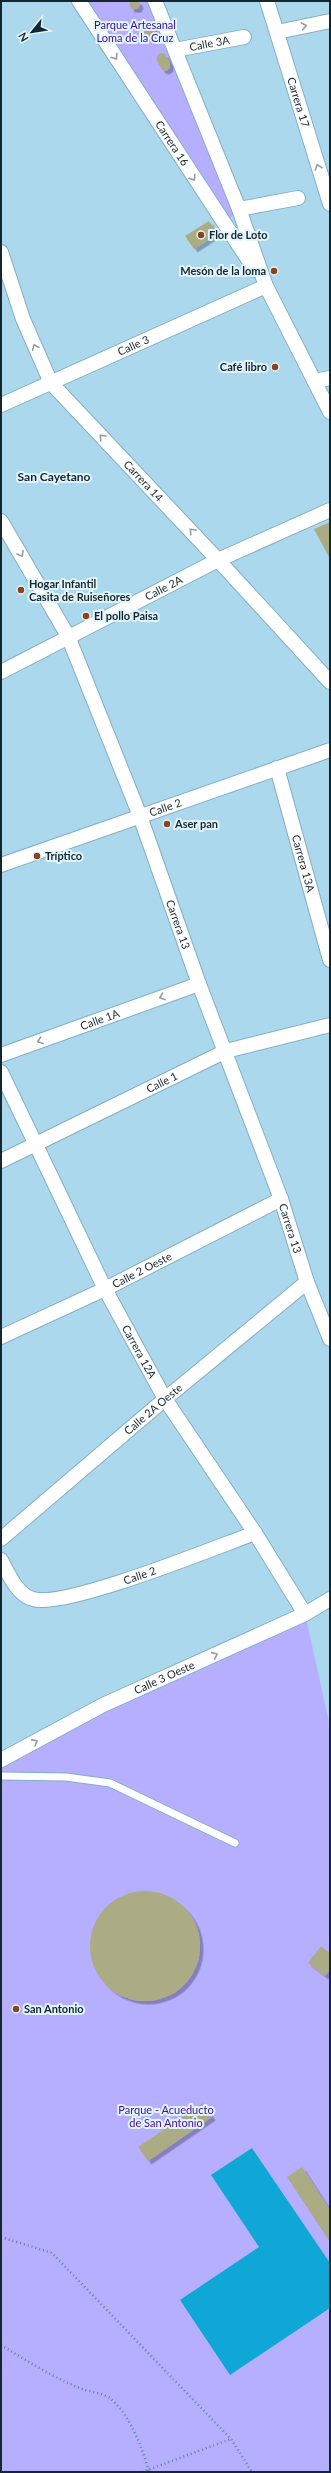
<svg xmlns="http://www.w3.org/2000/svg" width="331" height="2473" viewBox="0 0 331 2473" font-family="Lato,sans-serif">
<defs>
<filter id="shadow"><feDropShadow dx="3.5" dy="3.5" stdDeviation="0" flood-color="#0004"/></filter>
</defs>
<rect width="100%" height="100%" fill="#abd8ed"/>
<path fill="#b6afff" d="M79,1H155L239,209L224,225Z
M305,1614L330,1726V2472H1V1760Z"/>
<path fill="#0fa7d6" d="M252,2148L330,2263V2308L230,2375L180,2300L259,2247L211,2175Z"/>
<path fill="#acac84" filter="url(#shadow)" d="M129,1H138L140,5L138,9H131Z
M147,23L152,24L156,34V38L153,41L147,39L144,31L143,26Z
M160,53L165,54L170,63V68L166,71L162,70L157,61V56Z
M209,221L217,234L194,249L185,236Z
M330,522V559L314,529Z
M90 1946a55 55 0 1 1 110 0a55 55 0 1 1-110 0Z
M321,1946L330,1953V1969L325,1976L308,1963Z
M203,2103L212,2117L148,2161L138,2147Z
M302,2167L330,2210V2242L287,2177Z"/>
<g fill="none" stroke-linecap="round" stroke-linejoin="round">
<defs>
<path id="service" d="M1,1776L66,1777L110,1783L235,1843"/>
<g id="minor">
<path id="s1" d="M79,1L255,270"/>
<path d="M155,1L239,209L266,286L330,412"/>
<path id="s2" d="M267,1L330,204"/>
<path d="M277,32L330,21"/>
<path id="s3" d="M175,50L244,37"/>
<path d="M239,209L298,198"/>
<path id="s4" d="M1,252L23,319L51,383L218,560L330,682"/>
<path d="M314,381L330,378"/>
<path id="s5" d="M1,405L266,286"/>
<path id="s6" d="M1,521L68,636L140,816L199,984L281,1199L307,1282L330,1339"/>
<path id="s7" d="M1,672L218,560L330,510"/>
<path id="s8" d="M277,768L330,960"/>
<path id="s9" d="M1,865L330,750"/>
<path id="s10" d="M1,1055L199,984"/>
<path id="s11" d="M1,1072L105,1289L165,1399L255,1533L305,1614"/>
<path id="s12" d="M1,1161L226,1051L330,1025"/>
<path id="s13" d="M1,1337L105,1289L281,1199"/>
<path id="s14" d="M1,1539L165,1399L307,1282"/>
<path id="s15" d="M1,1560C8,1573 17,1595 33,1599C65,1609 216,1547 255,1533"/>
<path id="s16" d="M1,1760L103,1705L305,1614L330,1599"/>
</g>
</defs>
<use href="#service" stroke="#83afc3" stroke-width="9"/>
<use href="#minor" stroke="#83afc3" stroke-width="16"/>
<path stroke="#628290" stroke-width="2.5" stroke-dasharray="1 3" stroke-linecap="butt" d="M1,2237L52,2253L231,2439L252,2472
M1,2345C27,2361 54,2378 82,2389C90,2392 105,2393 111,2399C131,2417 142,2447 149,2472
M142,2472L231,2439"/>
<use href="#service" stroke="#fff" stroke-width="7"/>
<use href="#minor" stroke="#fff" stroke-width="14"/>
</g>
<defs><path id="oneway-chevron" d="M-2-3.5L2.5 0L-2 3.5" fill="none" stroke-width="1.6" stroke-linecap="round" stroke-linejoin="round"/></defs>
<g stroke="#969da1">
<use href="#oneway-chevron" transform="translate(304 26) rotate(-11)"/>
<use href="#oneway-chevron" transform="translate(115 57) rotate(57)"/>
<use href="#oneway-chevron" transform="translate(318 167) rotate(-107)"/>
<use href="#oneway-chevron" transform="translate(193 178) rotate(57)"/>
<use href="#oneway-chevron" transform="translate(35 347) rotate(-113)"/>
<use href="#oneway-chevron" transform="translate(102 437) rotate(-133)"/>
<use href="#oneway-chevron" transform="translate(192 531) rotate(-133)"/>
<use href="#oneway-chevron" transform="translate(21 554) rotate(60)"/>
<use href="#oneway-chevron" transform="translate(162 997) rotate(160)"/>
<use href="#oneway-chevron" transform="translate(40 1041) rotate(160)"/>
<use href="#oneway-chevron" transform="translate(215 1655) rotate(-24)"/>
<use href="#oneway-chevron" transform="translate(35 1742) rotate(-29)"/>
</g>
<g fill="#89441c" stroke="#e3f5fd" stroke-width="1.5">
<circle cx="201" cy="235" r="4"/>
<circle cx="274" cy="271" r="4"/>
<circle cx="275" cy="367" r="4"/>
<circle cx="21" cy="590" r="4"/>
<circle cx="86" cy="616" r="4"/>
<circle cx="167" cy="824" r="4"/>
<circle cx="37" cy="856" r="4"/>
<circle cx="16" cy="2009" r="4"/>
</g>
<g text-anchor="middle" stroke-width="4" stroke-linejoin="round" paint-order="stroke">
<g font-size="11" fill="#400e98" stroke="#e3f5fd">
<text x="135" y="29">Parque Artesanal<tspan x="135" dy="13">Loma de la Cruz</tspan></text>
<text x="166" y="2114">Parque - Acueducto<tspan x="166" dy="13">de San Antonio</tspan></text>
</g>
<g font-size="11" fill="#15262e" stroke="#e3f5fd">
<text dy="4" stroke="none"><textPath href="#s3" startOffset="35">Calle 3A</textPath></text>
<text dy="4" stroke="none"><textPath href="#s2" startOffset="106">Carrera 17</textPath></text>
<text dy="4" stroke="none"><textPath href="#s1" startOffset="170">Carrera 16</textPath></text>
<text dy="4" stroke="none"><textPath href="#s5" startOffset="145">Calle 3</textPath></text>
<text dy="4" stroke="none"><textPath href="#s4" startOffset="275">Carrera 14</textPath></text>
<text dy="4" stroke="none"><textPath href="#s7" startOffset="183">Calle 2A</textPath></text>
<text dy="4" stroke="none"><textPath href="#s9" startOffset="174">Calle 2</textPath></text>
<text dy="4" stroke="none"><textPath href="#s8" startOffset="99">Carrera 13A</textPath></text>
<text dy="4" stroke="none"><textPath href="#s6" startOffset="442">Carrera 13</textPath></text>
<text dy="4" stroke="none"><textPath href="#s10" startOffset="105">Calle 1A</textPath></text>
<text dy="4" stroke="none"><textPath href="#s12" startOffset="179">Calle 1</textPath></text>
<text dy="4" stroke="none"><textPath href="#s6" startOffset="766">Carrera 13</textPath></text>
<text dy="4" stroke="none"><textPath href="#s13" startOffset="156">Calle 2 Oeste</textPath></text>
<text dy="4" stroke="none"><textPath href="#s11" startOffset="312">Carrera 12A</textPath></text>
<text dy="4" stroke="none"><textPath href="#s14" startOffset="200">Calle 2A Oeste</textPath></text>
<text dy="4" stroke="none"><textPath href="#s15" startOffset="162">Calle 2</textPath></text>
<text dy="4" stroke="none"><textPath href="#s16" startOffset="183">Calle 3 Oeste</textPath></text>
</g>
<g font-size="11" font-weight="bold" fill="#15262e" stroke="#e3f5fd" text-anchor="start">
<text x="209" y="239">Flor de Loto</text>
<text x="266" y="275" text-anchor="end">Mesón de la loma</text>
<text x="267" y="371" text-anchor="end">Café libro</text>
<text x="29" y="588">Hogar Infantil<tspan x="29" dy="13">Casita de Ruiseñores</tspan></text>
<text x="94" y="620">El pollo Paisa</text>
<text x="175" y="828">Aser pan</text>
<text x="45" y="860">Tríptico</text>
<text x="24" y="2013">San Antonio</text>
</g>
<g font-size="12" font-weight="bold" fill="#15262e" stroke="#e3f5fd">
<text x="54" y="481">San Cayetano</text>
</g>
</g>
<rect width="331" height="2473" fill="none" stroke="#15262e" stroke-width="4"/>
<g transform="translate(32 32) rotate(240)" stroke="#e3f5fd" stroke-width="3" paint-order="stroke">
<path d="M0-3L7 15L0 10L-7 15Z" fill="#15262e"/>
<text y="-6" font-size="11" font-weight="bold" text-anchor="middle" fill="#15262e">N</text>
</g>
</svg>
